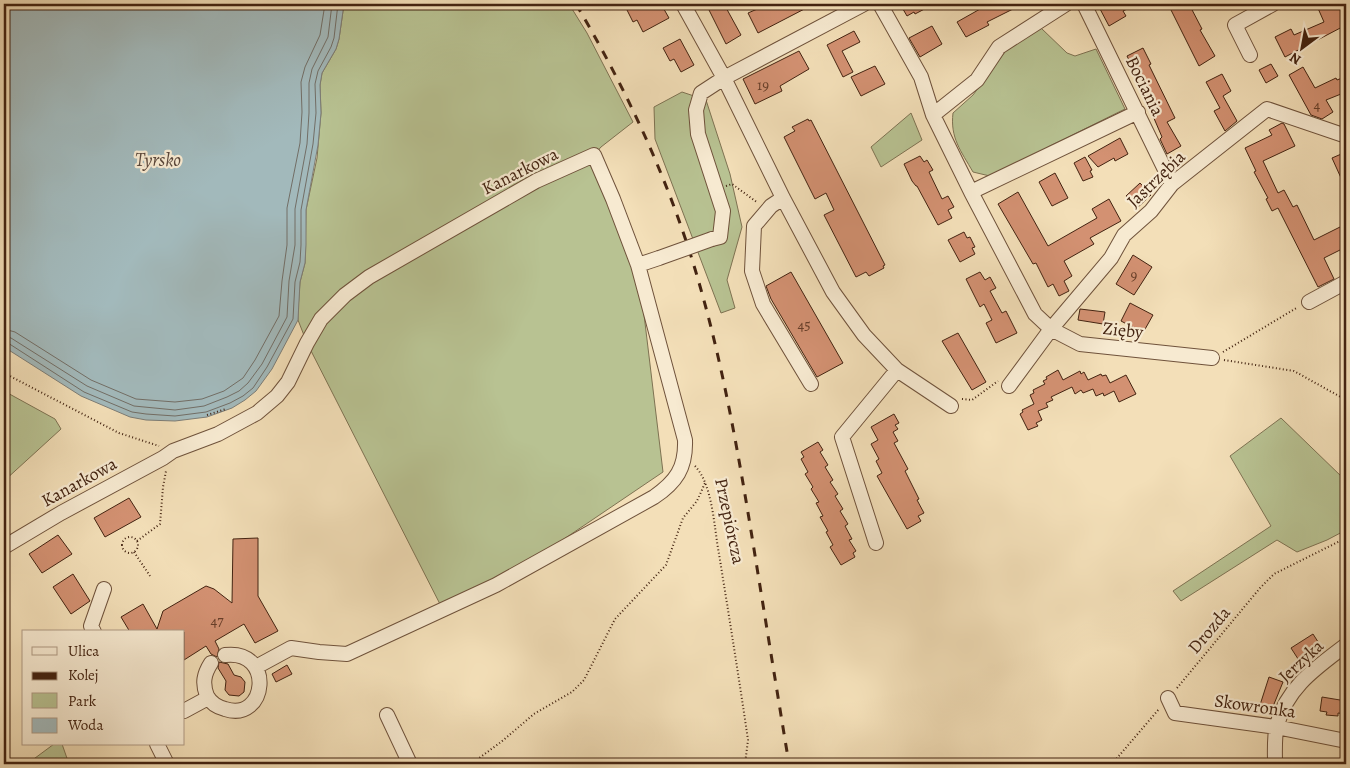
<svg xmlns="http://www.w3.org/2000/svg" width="1350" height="768" viewBox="0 0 1350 768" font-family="Alegreya,serif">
<rect width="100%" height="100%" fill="#f3dfb8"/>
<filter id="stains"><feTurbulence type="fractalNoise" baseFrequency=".004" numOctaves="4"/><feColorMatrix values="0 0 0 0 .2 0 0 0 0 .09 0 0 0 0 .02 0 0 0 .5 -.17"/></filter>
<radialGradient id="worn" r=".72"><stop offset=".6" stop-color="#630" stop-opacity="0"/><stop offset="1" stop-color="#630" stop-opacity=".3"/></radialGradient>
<path fill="#b8c292" stroke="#7e7252" d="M344,4H569L587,33L633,122L601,147L594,155L638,265L663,472L496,585L443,610L307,343L298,320V310L300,282L305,263L306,210L317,158L321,113L320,85L322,73L336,49L339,39Z
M1041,28L1067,53L1075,56L1096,49L1125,109L1048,147L1032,159L994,177L973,172C961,151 950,138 953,113L973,95L1010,45Z
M682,92L706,100L730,174L742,227L727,280L735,308L721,313L655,139L654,107Z
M911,113L922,140L881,167L871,147Z
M4,391L55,419L61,429L4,481Z
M1281,418L1342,477L1346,474V530L1327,540L1297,552L1277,540L1181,601L1173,591L1271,526L1230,456Z
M54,744H62L69,764H27Z"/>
<path fill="#a2b9bb" stroke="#7c7d77" d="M4,4H344L339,39L336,49L322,73L320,85L321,113L318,145L306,210V245L305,263L300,282L298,320L272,369L256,391L245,400L232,408L207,417L175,421L146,420L130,417L81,396L4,347Z"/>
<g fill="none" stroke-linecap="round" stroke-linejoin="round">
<path stroke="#726e66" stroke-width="1" d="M4,329L15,332L91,380L136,399L175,402L202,399L224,391L243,378L255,360L279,316L282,281L287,245V208L300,143L302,112L301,82L305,67L320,35L325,4
M4,336L11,338L87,386L134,406L175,410L204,406L227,397L239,391L248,383L262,364L287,317L289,281L295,245V209L307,144L309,113V83L312,69L328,37L332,4
M4,343H8L84,392L132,412L146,414L175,416L206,412L230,403L243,396L253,388L267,367L293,319L295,282L300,262L301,245V210L313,144L316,113L315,84L318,71L331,47L334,38L338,4"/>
</g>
<path fill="#d39172" stroke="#432311" d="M635,4H661L669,18L643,32L637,20L633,22L626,8Z
M706,4H724L741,35L726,44Z
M769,4H814L758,33L748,13Z
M900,4H934L915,14L914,12L907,16Z
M989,4H1023L987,22L989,25L966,37L957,22Z
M1105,4H1138L1123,11L1126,16L1109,26L1099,7Z
M1177,4H1189L1202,29L1200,30L1215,56L1199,66L1170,8Z
M1322,4H1342L1346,14V25L1285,57L1275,37L1291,29L1294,35L1324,22L1317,6Z
M932,26L942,44L920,57L909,38Z
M854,31L860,42L842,51L853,72L843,77L827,45Z
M680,39L694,65L681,72L674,59L670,61L663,48Z
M1143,48L1151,64L1149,65L1175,118L1167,122L1181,146L1167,154L1160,139L1162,137L1150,109L1152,108L1127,56Z
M799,51L809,69L780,86L782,91L755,104L743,79Z
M1271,64L1278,76L1266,83L1259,70Z
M875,66L885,84L861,96L851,77Z
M1303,67L1315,88L1336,78L1337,80L1342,78L1346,88V92L1326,100L1333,112L1322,119L1311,115L1289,75Z
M1222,74L1231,91L1223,96L1237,121L1225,131L1214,111L1220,108L1206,82Z
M808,119L809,121L811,120L885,265L883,266L884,268L869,276L866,272L856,277L824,215L834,210L826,193L815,199L784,137L795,131L792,127Z
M1282,123L1284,124L1295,146L1263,161L1278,193L1284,190L1293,207L1297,205L1314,240L1346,224V247L1324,258L1334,279L1318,287L1278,208L1272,211L1266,199L1268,198L1254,172L1256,171L1245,148L1272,135L1269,130Z
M1120,138L1128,154L1115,161L1114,158L1098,167L1088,156Z
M1346,152V189L1332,158Z
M920,156L924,162L927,160L933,170L929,172L942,199L948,196L954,207L948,210L952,218L938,225L917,186H916L912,181L904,164Z
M1085,157L1092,170L1090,171L1093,177L1083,181L1074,163Z
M1055,173L1068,198L1052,206L1039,182Z
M1140,183L1151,195L1137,208L1126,196Z
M1018,192L1048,246L1097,218L1092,209L1109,199L1121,221L1090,238L1094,244L1064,261L1072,276L1064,281L1069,291L1059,296L1053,284L1048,287L1036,263L1033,264L998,204Z
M964,232L967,238L970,237L975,247L972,248L975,254L960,262L948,240Z
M1133,255L1152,267L1134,295L1116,284Z
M791,272L843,363L817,377L771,299L766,286Z
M980,272L985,280L990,277L996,288L990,291L1002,313L1006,311L1017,333L996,343L986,323L992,320L984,304L980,307L966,279Z
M1130,303L1153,315L1144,331L1141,329L1140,331L1121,321Z
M1080,309L1105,312L1103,324L1078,320Z
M958,333L986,382L972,390L942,341Z
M1058,370L1063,380L1080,371L1081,374L1084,372L1088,380L1101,374L1102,376L1106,375L1110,383L1126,375L1136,394L1119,402L1114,391L1104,396L1103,393L1096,396L1093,389L1083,393L1081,390L1075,394L1072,387L1051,397L1053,400L1046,403L1048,407L1038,411L1042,420L1036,423L1038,426L1028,430L1020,414L1023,412L1022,410L1034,404L1030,395L1034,393L1033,390L1045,384L1043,381L1047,379L1046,377Z
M894,414L899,423L895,425L898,429L893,432L898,441L894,443L908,469L905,471L919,499L917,500L924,513L918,516L921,521L907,529L877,476L882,473L876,461L879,459L871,444L878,440L871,427Z
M818,442L823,450L820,452L828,465L825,467L833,480L830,482L838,494L835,496L843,509L840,511L848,524L845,526L852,539L849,540L856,551L853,553L855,557L841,565L830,547L833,545L826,532L828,531L820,517L823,516L816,503L819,502L811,489L813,487L805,474L808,472L801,459L804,457L801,452Z
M129,498L141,517L105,537L94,518Z
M58,535L72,554L42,573L29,554Z
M258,538V596L278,631L255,643L244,624L215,641L219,649L217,657L211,654L206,646L184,660V632H130L121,617L143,604L157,629L163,611L206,586L214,589L232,603L233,539Z
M73,574L90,601L71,614L53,587Z
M1313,634L1322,648L1316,652L1318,654L1307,661L1306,659L1300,662L1291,648Z
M219,662L228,664L234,675L241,677L245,682L244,692L239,696L229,695L225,690L226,681L218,668Z
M287,665L292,674L276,682L272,674Z
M1269,677L1283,682L1272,709L1260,705Z
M1322,697L1346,701V714L1338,713V716L1326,715L1327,712L1320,711Z"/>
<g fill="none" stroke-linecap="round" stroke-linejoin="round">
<defs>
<path id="minor" d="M683,4L724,78L783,198L833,292L864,335L897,370L951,406
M880,4L921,77L933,115L971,192L1035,314L1051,329L1080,344L1212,358
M1084,4L1172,184
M1250,55L1235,25L1273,4
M933,115L977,80L999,47L1066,4
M971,192L1138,112
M783,198L771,206L754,226L752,271L763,304L811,384
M712,239L720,237L723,211L698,134L696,110L701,93L724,78L864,4
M1309,302L1346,282
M1009,386L1051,329L1111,258L1124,235L1151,211L1172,184L1267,109L1346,136
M876,543L842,437L897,370
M4,547L61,513L163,458L173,451L218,434L257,413L277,396L288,382L307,343L321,319L345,295L369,277L536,181L594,155L613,199L638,265L659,258
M94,632L91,626L104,589
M211,663C204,674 202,683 207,696C211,703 217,707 225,709C267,723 275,649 225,655
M256,667L291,648L319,652L347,654L496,585L654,497C676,482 686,468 685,440L638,265
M1168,698L1175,713L1276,727L1346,741
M184,711L208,698
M387,715L410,764
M157,744L167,764
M1275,764C1275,752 1274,737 1277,725C1287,687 1316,668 1346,645"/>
</defs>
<use href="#minor" stroke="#6f523b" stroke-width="16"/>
<path stroke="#432311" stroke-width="2" stroke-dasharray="1 2.5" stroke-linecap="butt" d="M726,186L732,184L758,203
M1223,352L1298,307
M1224,360L1294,371L1346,400
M4,373L119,433L159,446
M962,399L972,400L998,381
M207,415L226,409
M695,466C713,485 714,528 719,554C729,616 739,678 748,740L745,764
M122 545a8 8 0 1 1 16 0a8 8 0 1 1-16 0Z
M137,541L160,524L163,487L166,471
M134,552L150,576
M1177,688L1260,588L1274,574L1346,538
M471,764L501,742L534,714L572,692L584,680L615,619L666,565L683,518L697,501L705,483
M1112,764L1159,709"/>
<use href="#minor" stroke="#f7ead1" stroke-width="14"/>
<path stroke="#432311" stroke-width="3" stroke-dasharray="9 9" stroke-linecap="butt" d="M576,4C625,87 667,176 695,269C722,359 738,451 753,543C765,617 777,691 789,764"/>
<defs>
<path id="minor-bridge" d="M659,258L712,239"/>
</defs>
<use href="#minor-bridge" stroke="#6f523b" stroke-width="16" stroke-linecap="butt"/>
<use href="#minor-bridge" stroke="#f7ead1" stroke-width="14"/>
</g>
<g text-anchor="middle" stroke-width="4.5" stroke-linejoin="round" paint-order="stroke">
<g font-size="15" fill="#673e29">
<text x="763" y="90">19</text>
<text x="1317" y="110">4</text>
<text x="1134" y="280">9</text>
<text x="804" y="330">45</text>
<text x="217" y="626">47</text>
</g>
<g font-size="18" fill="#432311" stroke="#f7ead1">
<text transform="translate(1145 86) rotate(64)" y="6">Bociania</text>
<text transform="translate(520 171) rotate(-27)" y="6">Kanarkowa</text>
<text transform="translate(1156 179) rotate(-44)" y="6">Jastrzębia</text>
<text transform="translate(1123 330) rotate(6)" y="6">Zięby</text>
<text transform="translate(79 482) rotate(-29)" y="6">Kanarkowa</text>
<text transform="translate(730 521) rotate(78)" y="6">Przepiórcza</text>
<text transform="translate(1209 630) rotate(-50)" y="6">Drozda</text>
<text transform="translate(1301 661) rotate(-43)" y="6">Jerzyka</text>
<text transform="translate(1255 706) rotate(8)" y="6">Skowronka</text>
</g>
<g font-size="19" font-style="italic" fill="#5b483c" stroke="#f7ead1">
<text x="158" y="166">Tyrsko</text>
</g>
</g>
<rect width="1350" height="768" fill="none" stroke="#f3dfb8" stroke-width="20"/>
<rect x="5" y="5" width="1340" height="758" fill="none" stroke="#432311" stroke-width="2.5"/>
<rect x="10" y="10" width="1330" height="748" fill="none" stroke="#432311"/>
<rect x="22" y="630" width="162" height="115" fill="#f7ead1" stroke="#af9a84"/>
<rect x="32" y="647" width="25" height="8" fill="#f7ead1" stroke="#af9a84"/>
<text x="68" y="656" font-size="15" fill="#432311">Ulica</text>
<rect x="32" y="672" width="25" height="8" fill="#432311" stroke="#af9a84"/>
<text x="68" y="680" font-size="15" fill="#432311">Kolej</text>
<rect x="32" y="693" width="25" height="15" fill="#b8c292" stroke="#af9a84"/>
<text x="68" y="706" font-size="15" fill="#432311">Park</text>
<rect x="32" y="718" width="25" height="15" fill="#a2b9bb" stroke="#af9a84"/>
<text x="68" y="730" font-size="15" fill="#432311">Woda</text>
<g transform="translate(1302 48) rotate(212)" stroke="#f7ead1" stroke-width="4" paint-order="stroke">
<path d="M0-4L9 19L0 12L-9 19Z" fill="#432311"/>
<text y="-8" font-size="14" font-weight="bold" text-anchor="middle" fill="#432311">N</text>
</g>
<rect width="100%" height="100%" filter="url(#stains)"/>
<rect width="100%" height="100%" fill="url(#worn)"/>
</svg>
